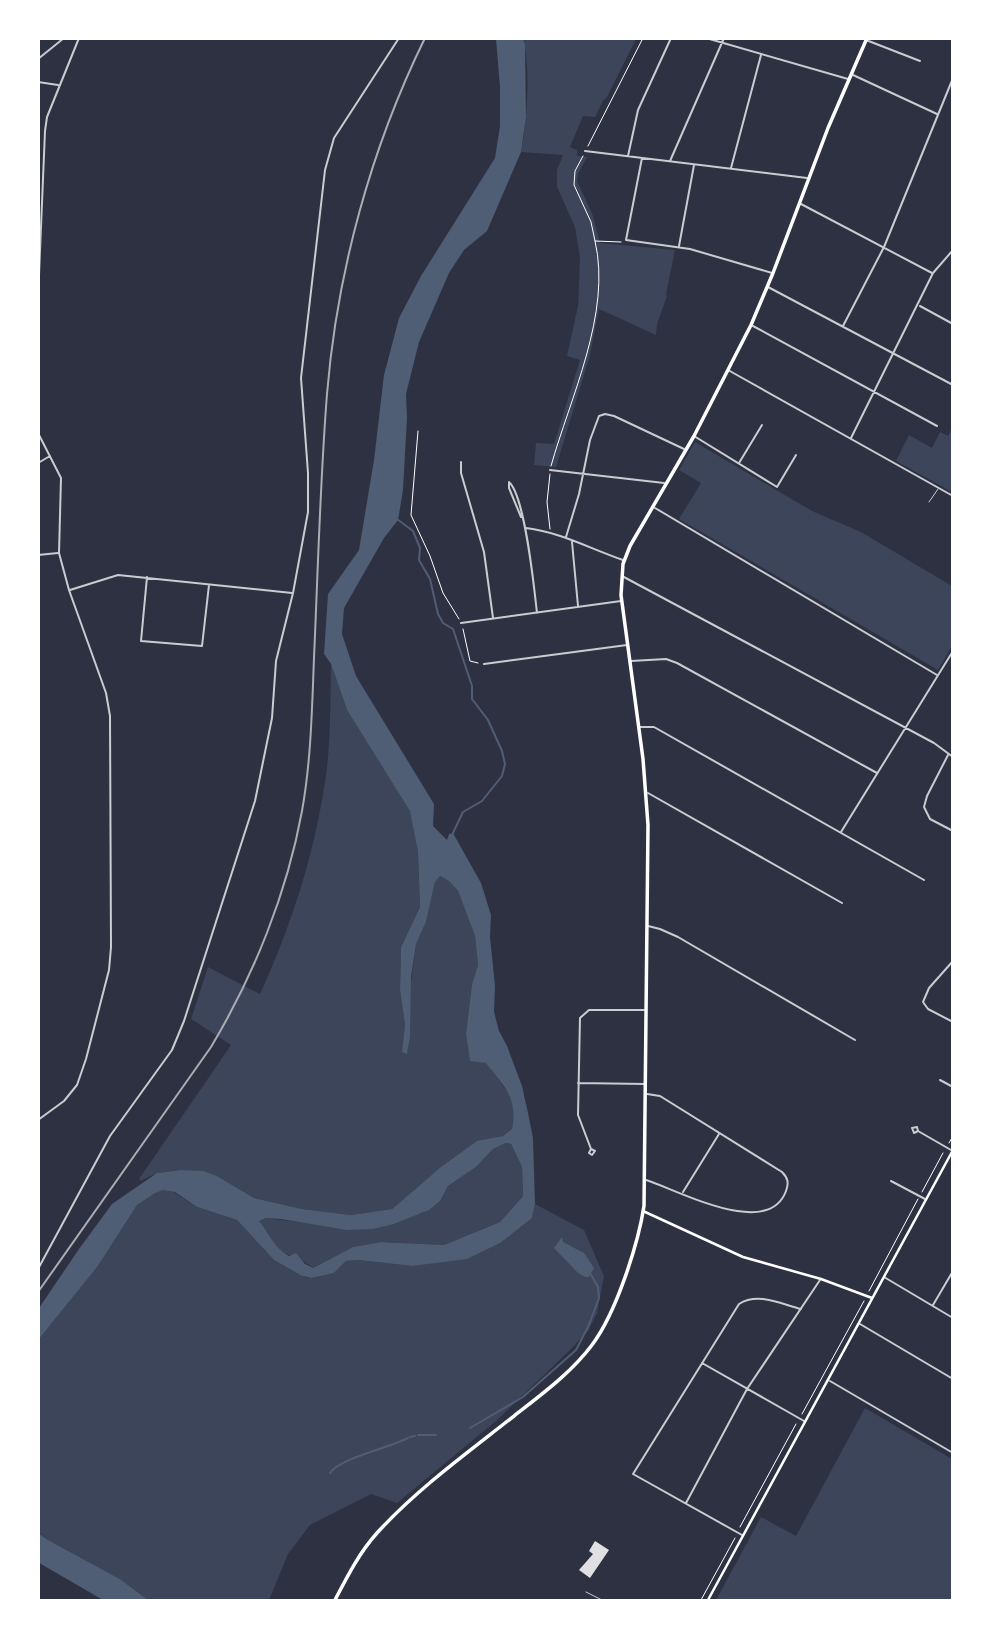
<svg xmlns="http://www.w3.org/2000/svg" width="991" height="1639" viewBox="0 0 991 1639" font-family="Roboto,sans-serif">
<rect width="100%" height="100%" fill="#2d3142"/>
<path fill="#3c4559" d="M523,39H636L607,97L603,101L595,117L583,116L570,147L577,150V156L587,157L578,174L577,181L592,213L600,243L675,250L666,294L667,296L657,324L656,335L599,309L590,355L556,467L534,465L536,443L554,444L580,360L567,356L578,306L580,258L575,227L557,187V170L563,155L521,152C527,123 531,67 523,39Z
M952,428V492L896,461L909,435L932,448L940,432L948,436Z
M695,442L812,511L861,532L952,586V646L938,670L679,519L701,483L679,470Z
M331,664L347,710L411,811L418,852L420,907L401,947L400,990L405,1025L402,1052L416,944L426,922L435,882L439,876L449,881L458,891L475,936L478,965L472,984L466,1033L513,1100L514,1117L512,1129L503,1136L477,1142L442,1166L392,1209L351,1215L302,1209L254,1198L217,1176L180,1170L157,1173L140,1181L139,1179L231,1045L191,1019L208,967L260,994C293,922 317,846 327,767C331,733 330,698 331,664Z
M506,1143L511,1144L522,1167L523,1196L500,1222L444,1245L381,1242L353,1247L313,1268L299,1258L283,1253L272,1241L258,1221L266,1218L306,1223L394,1224L415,1215L423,1213L440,1201L448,1186L476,1167L493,1149Z
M169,1189L197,1207L237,1220L274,1260L302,1276L308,1278L334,1273L346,1261L359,1260L412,1266L532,1218L535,1204L584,1230L604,1276L597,1313L588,1331L568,1352L496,1421L397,1503L371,1494L310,1525L288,1554L269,1600H148L120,1579L48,1540L39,1533V1339L98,1266L137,1205L155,1192Z
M865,1408L952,1459V1600H716L761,1517L796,1536Z"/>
<path fill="#4f5d75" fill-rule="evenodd" d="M496,39H523L525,45L526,117L521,152L487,231L464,250L449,273L419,342L406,394L407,418L403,490L398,520L384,538L344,608L342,634L356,676L434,804L433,826L447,840L449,834L453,833L481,883L491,915L490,937L495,986L494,1012L499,1031L507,1046L522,1086L528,1113L533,1138L535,1204L532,1218L500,1243L467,1259L412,1266L359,1260L346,1261L334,1273L311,1278L302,1276L274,1260L237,1220L197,1207L175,1192L163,1190L155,1193L137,1205L98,1266L39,1339V1308L79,1249L112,1204L157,1173L180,1170L203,1171L217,1176L254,1198L302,1209L351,1215L392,1209L442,1166L477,1141L503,1136L512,1129C518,1097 504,1087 486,1063L470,1061L466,1033L472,984L478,965L475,936L458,891L449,881L440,876L435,882L426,922L416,944L411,977L410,1036L407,1054L402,1052L405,1025L400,990L401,947L420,907L418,852L410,811L347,710L331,664L324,654L328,594L359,550L374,460L384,375L399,318L421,276L495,158L500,126V87ZM506,1143L511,1144L522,1167L523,1196L500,1222L444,1245L381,1242L353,1247L313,1268L305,1264L296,1253L289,1256C274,1248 269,1233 259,1221L266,1218L281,1219L347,1230L373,1229L394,1224L429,1210L440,1201L448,1186L476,1167L493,1149Z
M562,1237L563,1242L584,1253L594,1268L589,1277H585L578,1273L554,1248Z
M38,1533L48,1540L120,1579L148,1600H103L41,1564L39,1562Z"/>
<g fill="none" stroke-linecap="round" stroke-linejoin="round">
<path stroke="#4f5d75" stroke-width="2" d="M397,519L413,531L420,548L419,560L430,579L438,614L443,623L453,629L472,686V699L488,720L502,751L505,764L502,776L482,801L463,812L452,835
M470,1428L523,1397L576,1350L588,1327L599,1298L598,1287L590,1273
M418,1435H436
M410,1437L415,1436
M330,1473C340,1458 389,1448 408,1438"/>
</g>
<path fill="#e0e0e3" d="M595,1541L609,1550L590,1578L579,1570L593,1554L589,1551Z"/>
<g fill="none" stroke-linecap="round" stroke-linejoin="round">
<path stroke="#fff" stroke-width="1" d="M588,146L643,38
M583,156L575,171L574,185L591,222L595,241L621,242
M418,431L411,515L430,556L443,593L459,619
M551,466C570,398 612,313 595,241
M550,474L547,502L550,529
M463,629L470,661L478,663
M949,1143L953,1136
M922,1192L943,1153
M869,1291L918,1199
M802,1414L864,1301
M740,1527L796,1424
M701,1600L735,1538"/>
<path stroke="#caccd0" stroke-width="1" d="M929,502L938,489
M586,1592L602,1600"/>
<path stroke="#caccd0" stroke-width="2" d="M706,38L848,79
M866,40L920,61
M38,59L64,38
M853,75L937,114
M38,82L58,85
M585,151L807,178
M628,156L638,110L671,38
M642,158L626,240L690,249L772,273
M670,161L724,38
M731,168L761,55
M801,204L932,273
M679,246L694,165
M768,287L953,385
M38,299L45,131L47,117L79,38
M920,306L953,324
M753,326L937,426
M843,326L884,247L953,78
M728,370L953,496
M38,433L61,478L59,553L69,590L106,693L110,716L111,947L109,970L86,1059L77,1085L64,1101L38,1120
M694,436L777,487L796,455
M851,438L933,273L953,250
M461,462V473L484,552L493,618
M38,463L50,456
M739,463L762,425
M550,470L664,483
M655,508L937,675
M521,517L509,488V482C525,496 534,587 537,613
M526,528C560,532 591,549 623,560
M566,537L579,494L590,440L599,416L605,414L614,416L684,449
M572,542L578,606
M38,555L58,553
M622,576L934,743L953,757
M147,577L141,641L202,646L209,585
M70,590L118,575L292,593
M461,623L621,601
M631,661L666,659L677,663L877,773
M484,664L627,645
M640,727H654L924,880
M948,755L927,796L924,807L930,819L953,831
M648,793L842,903
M841,832L953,651
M648,926L660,929L678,937L855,1040
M953,961L929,988L923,1002L928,1009L953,1022
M940,1080L953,1087
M578,1083L645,1084
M918,1131L914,1133L912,1128L917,1127L918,1131L951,1150
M591,1149L595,1151L592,1155L589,1153L591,1149L578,1115L580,1018L589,1010H644
M646,1180C678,1190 768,1240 786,1191C789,1183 788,1178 782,1172L660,1096L647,1094
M891,1181L925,1199
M683,1192L719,1134
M38,1269L110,1136L172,1050L184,1021L255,801L272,718L276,661L293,593L308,512V473L301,378L325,170L334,138L399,38
M884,1277L953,1318
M933,1305L953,1271
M860,1324L953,1379
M702,1363L804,1421
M830,1381L953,1453
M686,1503L747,1389L820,1280
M742,1535L633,1474L739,1304C758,1292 781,1304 801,1309"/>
<path stroke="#fff" stroke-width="2.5" d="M643,1211L743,1257L821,1279L872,1298
M708,1600L953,1150"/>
<path stroke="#fff" stroke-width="3.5" d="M335,1600C347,1577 359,1553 377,1533C417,1489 467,1453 514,1416C542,1394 571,1373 592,1345C616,1313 638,1245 644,1206L648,825L643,759L621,595L623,564L630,546L694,436L751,325L773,273L828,128L867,38"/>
<path stroke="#abadb3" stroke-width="2" d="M38,1292L211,1047C254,975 287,893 302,811C311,761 312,709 314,658C318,570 320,482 327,394C337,272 371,148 425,38"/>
</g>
<rect width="991" height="1639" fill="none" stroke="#ffffff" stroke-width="80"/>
</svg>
